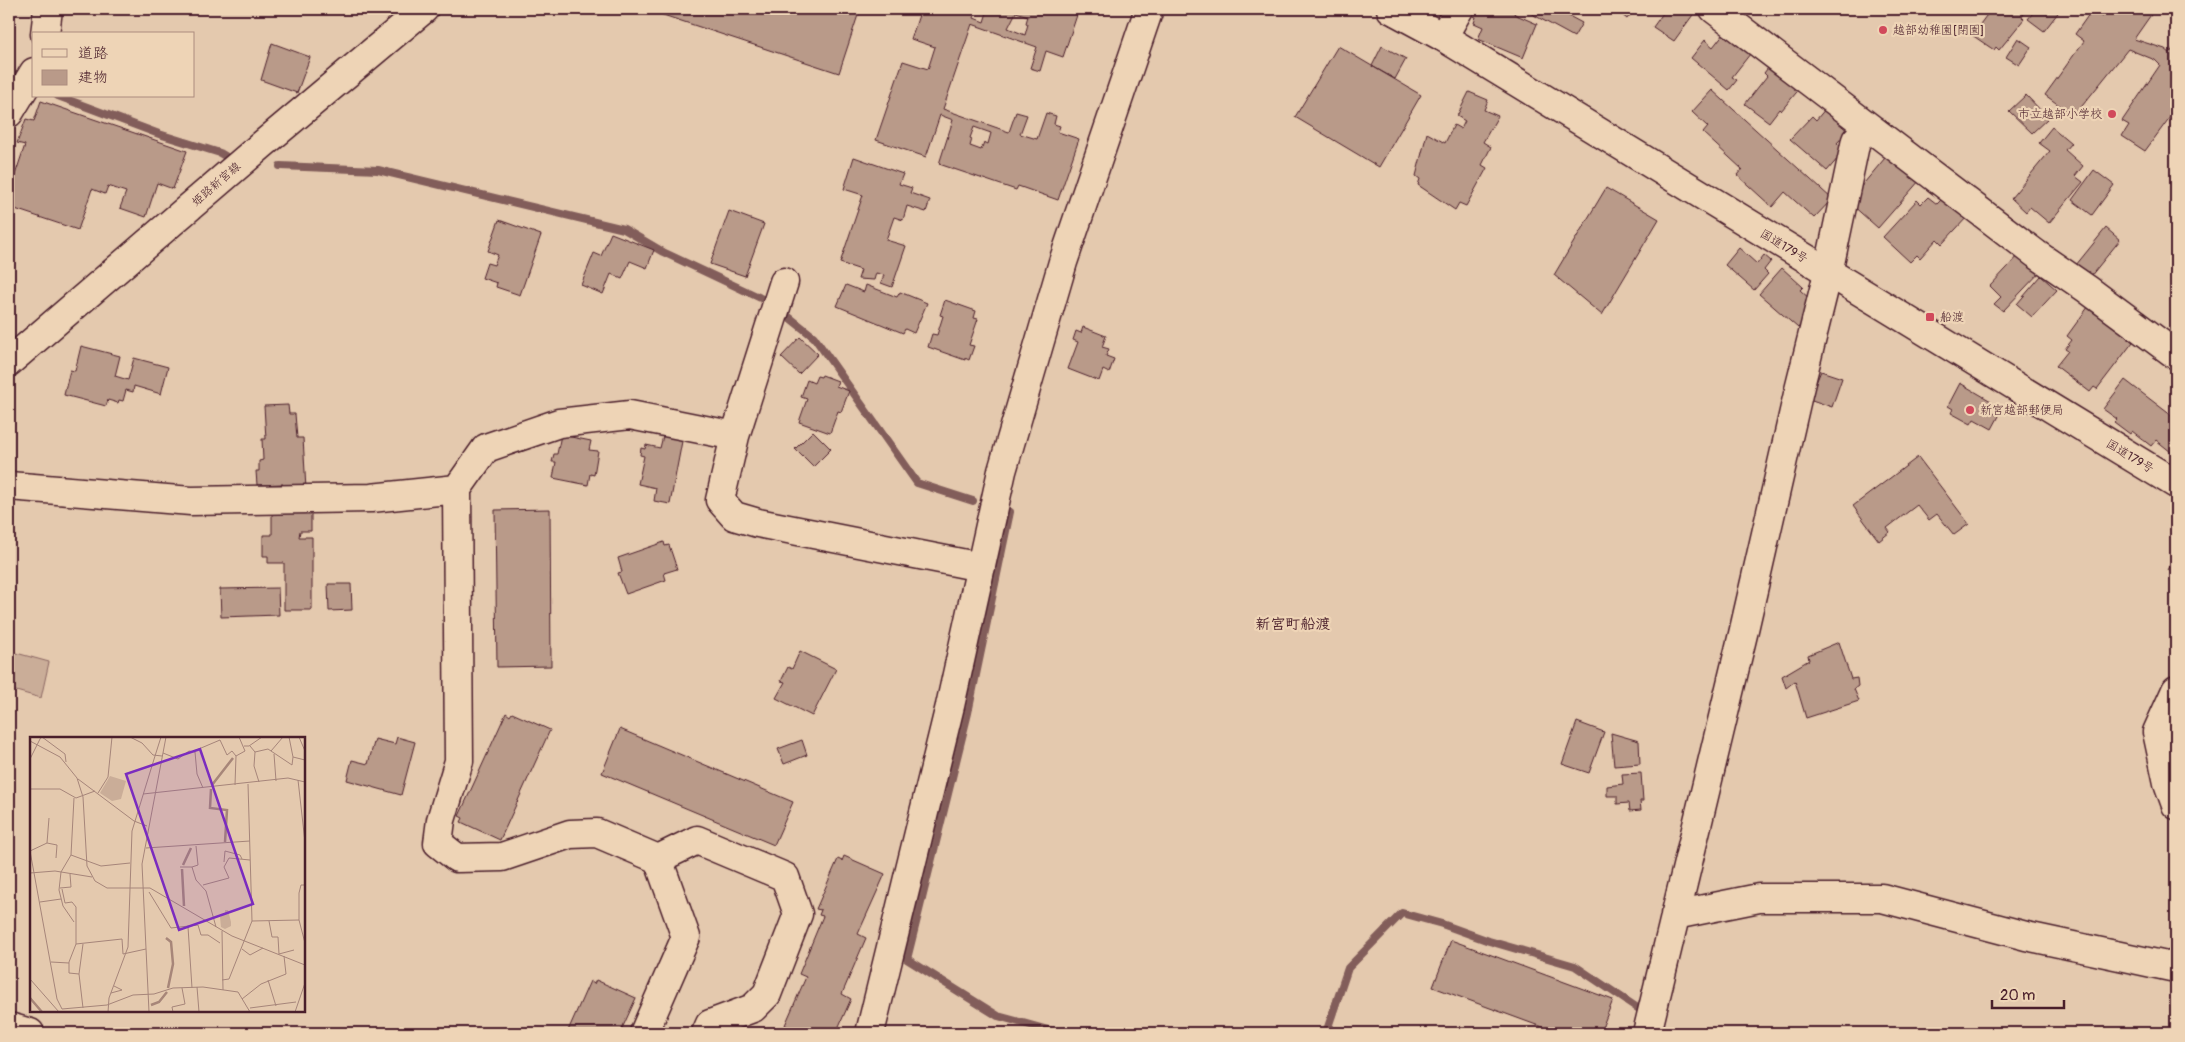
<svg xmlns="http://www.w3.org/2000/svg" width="2185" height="1042" viewBox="0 0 2185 1042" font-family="Pangolin,'Klee One',sans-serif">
<rect width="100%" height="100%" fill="#e4c9ae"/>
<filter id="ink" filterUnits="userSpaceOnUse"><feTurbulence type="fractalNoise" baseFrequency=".02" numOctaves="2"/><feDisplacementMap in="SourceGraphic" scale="10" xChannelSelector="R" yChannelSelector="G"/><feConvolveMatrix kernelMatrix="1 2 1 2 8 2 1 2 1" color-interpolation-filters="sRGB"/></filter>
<g filter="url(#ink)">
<path fill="#caad98" stroke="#8a6662" d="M9,651L49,662L41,698L9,689Z"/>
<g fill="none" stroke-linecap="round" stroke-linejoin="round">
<path stroke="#825d5a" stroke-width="8" d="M9,85L17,75L20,77
M58,96L159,134L220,153L225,156
M280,166L378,170L624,229L663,252L771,303
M780,310L814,337L917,483L973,501
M1010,512L968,713L907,959L998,1016L1059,1033
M1664,1031L1666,1033
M1326,1033L1348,968L1402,913L1442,924L1489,941L1575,966L1639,1009"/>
</g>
<path fill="#b99a89" stroke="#4a1f2b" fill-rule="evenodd" d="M652,9H848L859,12L839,73L651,11Z
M921,9H977L974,18L984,22L988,9H1079L1063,57L1046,51L1040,71L1030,68L1037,47L972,24L943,109L1009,132L1016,112L1027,115L1020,134L1037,139L1046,113L1056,116L1054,124L1060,126L1058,132L1079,139L1058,200L1018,186L1016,190L939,164L953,120L940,115L926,157L876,140L903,61L928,69L935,47L911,39ZM1016,12L1028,16L1026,23L1028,24L1025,35L1008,28ZM974,127L991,133L988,144L984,142L981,150L970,146L972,139L970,138Z
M1473,9H1514L1516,10L1514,14L1537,24L1523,58L1478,39L1483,27L1474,23L1476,17L1471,15Z
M1532,9H1556L1582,23L1574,37L1530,13Z
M1615,9H1635L1627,19Z
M1666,9H1691L1695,12L1674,41L1653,27Z
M1984,9H2027L2022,17L2024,19L1999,50L1996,47L1994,50L1972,35L1989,12Z
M2036,9H2061L2044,31L2028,19Z
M2108,9H2155L2134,39L2165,49L2170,53L2176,44V109L2145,151L2122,136L2129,125L2122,121L2160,65L2155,60L2128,49L2074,116L2045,95L2084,41L2075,34L2092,10L2102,17Z
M1728,28L1754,49L1732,77L1737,80L1729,90L1691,58L1705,40L1713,47Z
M2018,38L2031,47L2019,65L2006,57Z
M272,43L310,57L297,93L261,80Z
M1338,46L1421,95L1379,167L1295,117Z
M1382,46L1406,59L1395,79L1372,66Z
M1771,64L1801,87L1781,111L1779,109L1769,122L1745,104L1767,76L1764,73Z
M1712,90L1832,199L1814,218L1785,192L1772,207L1737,175L1742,169L1703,133L1708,127L1692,112Z
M1469,92L1488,100L1484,110L1498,116L1483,142L1491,147L1482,165L1487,168L1466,206L1459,203L1455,210L1418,185L1420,179L1416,176L1427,133L1445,143L1454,125L1461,129L1465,121L1457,116Z
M2026,95L2048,118L2032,133L2009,111Z
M41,101L187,151L173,189L157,183L146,217L120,208L126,192L108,186L105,194L92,189L78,230L9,207V193L25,145L17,143L26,119L34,121Z
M1826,108L1839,120L1837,122L1848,131L1837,143L1845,150L1827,171L1790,139L1812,116L1816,120Z
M2052,127L2071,143L2065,150L2083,166L2075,176L2083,182L2049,223L2030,207L2026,212L2011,198L2050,151L2039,143Z
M1890,152L1920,180L1878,228L1852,205L1858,198L1854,195Z
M854,157L903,174L899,184L912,188L910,193L930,200L926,212L907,206L903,220L894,217L886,240L906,246L892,287L881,283L884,275L876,273L874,280L858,279L861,270L840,263L863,195L844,189Z
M2094,170L2114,185L2092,215L2072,200Z
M1606,188L1659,219L1602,315L1554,275Z
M1946,195L1968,216L1942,244L1937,239L1920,258L1917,255L1910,262L1883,237L1917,200L1921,204L1928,197L1937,204Z
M729,211L764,224L745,276L710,264Z
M499,220L541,235L520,295L496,287L497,283L482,278L487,263L494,265L498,255L488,251Z
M2106,228L2120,240L2090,277L2076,265Z
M611,233L654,250L647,268L630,261L622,279L611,274L603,294L581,285L594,253L601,256Z
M1739,248L1757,264L1764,255L1771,261L1764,270L1768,274L1754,290L1725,265Z
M2022,252L2042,270L2003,311L1994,304L2001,297L1990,286Z
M1782,268L1803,287L1800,290L1811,300L1804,307L1808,311L1807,317L1798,328L1759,294Z
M2041,276L2057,290L2032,317L2017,304Z
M846,285L864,292L866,285L897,297L900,292L927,303L914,333L905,329L903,333L837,306Z
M945,300L976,311L974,318L978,319L969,345L974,346L969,360L965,358V360L928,347L932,334L937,335L943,316L940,315Z
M2091,303L2130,333L2126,337L2133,342L2097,389L2094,387L2090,392L2056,366L2068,351L2065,349L2072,340L2067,336Z
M1083,327L1106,336L1102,347L1109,349L1106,356L1114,359L1109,373L1103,370L1099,381L1068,369L1078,342L1073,340L1076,331L1081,333Z
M800,337L818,354L799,374L781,357Z
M81,346L120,356L115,376L128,380L134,358L168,367L161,394L134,386L133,392L126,390L123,401L119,400L118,403L108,400L106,406L64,395L70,370L75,371Z
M1821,371L1842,378L1832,407L1809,399Z
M822,375L838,381L836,386L849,391L841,412L838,411L830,433L799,422L807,399L801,397L807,380L814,383L817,376L821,377Z
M2125,380L2176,419V456L2156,440L2151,446L2132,431L2130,434L2114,422L2117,419L2103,409Z
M1960,383L1991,401L1986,409L1999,416L1992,429L1974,419L1971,424L1951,413L1953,409L1948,406Z
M288,405L289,414H295L297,438H303L306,489L284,490L283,484L257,485L256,471H259V461L263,460L262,439H266L264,406Z
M813,431L831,449L813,467L795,449Z
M664,432L683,436L670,504L654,501L656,488L638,484L644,456L640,455L641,448L645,449L646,445L660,448Z
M561,435L591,441L589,450L598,451L594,475L590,474L588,485L553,478L556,462H552L554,454H557Z
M1918,457L1969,524L1954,535L1937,514L1929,520L1917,505L1887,528L1890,532L1879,541L1853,506Z
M550,509L551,666L497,667L495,510Z
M272,512H311V531H300L299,537H312V610H284V563H268V556H263V535H272Z
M664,542L665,546L669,545L677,569L664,573L666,580L626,594L618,573L622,572L618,558Z
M2176,556V575L2168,570Z
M328,584H351L352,610L329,611Z
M278,588L279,615L221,617L220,589Z
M1839,642L1851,679L1857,678L1858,686L1854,689L1859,701L1806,718L1795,681L1786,688L1782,676L1809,660L1808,655Z
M800,651L836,669L812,716L776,698L785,682L781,681L788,667L792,669Z
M506,713L510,716L512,713L550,730L500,840L461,822L463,818L459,816Z
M1577,722L1604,732L1589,773L1562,764Z
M620,729L793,802L774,845L602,773Z
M1611,733L1639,741L1640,764L1614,766Z
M397,737L415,742L401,795L347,780L352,760L368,764L375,739L395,744Z
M802,740L807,755L784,764L778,749Z
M1641,773L1643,801H1640L1641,810L1630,811L1629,803L1617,804V796H1607V786L1623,784L1622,774Z
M844,856L885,874L858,934L866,938L842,994L851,999L836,1033H786L789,1027L785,1025L806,977L799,974L823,916L819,915L821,910L816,909L838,859L842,861Z
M1451,940L1613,1000L1600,1033H1558L1433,987Z
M596,980L636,998L620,1033H567L590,981L594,984Z"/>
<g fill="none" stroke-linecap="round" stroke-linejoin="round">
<defs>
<path id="minor" d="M1714,9L2036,254L2087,289L2176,355
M45,34L48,9
M1443,37L1459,9
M9,113L34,72
M735,436L720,500L734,516L758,523L981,567
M9,486L191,501L371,498L457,489L486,448L559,423L630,415L735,436L784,282
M457,489L459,761L441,820L438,843L457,858L502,857L570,834L597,833L658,859L686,937L644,1033
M2176,690L2157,732L2168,783L2176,805
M658,859L697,840L785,877L798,914L767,994L753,1008L710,1024L706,1033
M1675,915L1759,898H1882L2026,936L2171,967L2176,963
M9,1027L30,1033
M870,1033L950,706L1002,471L1063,262L1149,9
M1647,1033L1743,634L1798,394L1828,273L1856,140L1869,128"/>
<path id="major" d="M9,362L263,144L424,9"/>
<path id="highway" d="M1391,9L1443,37L2176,484"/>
</defs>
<use href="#minor" stroke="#4a1f2b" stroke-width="31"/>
<use href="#major" stroke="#4a1f2b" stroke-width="31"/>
<use href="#highway" stroke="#4a1f2b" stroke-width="31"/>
<use href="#minor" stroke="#eed4b6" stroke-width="28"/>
<use href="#major" stroke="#eed4b6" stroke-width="28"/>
<use href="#highway" stroke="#eed4b6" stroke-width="28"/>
</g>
</g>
<g fill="#d1495b" stroke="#eed4b6" stroke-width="2">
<circle cx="1883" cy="30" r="5"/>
<circle cx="2112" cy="114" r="5"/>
<rect x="1925" y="312" width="10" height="10" rx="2.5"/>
<circle cx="1970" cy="410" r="5"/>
</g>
<g text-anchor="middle" stroke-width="4.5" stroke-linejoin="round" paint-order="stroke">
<g font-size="12" fill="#4a1f2b" stroke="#eed4b6" text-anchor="start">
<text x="1893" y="34">越部幼稚園[閉園]</text>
<text x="2102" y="118" text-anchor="end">市立越部小学校</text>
<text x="1940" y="321">船渡</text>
<text x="1980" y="414">新宮越部郵便局</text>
</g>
<g font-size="12" fill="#4a1f2b" stroke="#eed4b6">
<text transform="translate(216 184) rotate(-41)" y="4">姫路新宮線</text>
<text transform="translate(1784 246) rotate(31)" y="4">国道179号</text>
<text transform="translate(2130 456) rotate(31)" y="4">国道179号</text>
</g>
<g font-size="15" font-weight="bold" fill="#4a1f2b" stroke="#eed4b6">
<text x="1293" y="629">新宮町船渡</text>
</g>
</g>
<g transform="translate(30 737)">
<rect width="275" height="275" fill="#e4c9ae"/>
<path d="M80,39L96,44L91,62L82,64L70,56ZM195,173H198L201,185V189L195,192L191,190L190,180L195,177Z" fill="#caad98"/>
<path fill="none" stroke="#a78679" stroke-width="2.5" d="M182,48L203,21M181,52L180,71L197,73L195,105M153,128L161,111M152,132L154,169M136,201L141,205L143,227L138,251M0,261L12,275M121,268L129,265L137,255"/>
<path fill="none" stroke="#a6857a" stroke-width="1" d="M12,0L35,17L36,25M100,0L112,6L123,18L132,19M259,0L263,20L275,23M269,0L275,14M0,4L30,20L47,41L53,60L57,129L65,144L77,151H120L202,199L275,228M214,9H219L232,0M220,9L225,15L224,29L229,45M164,14L190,3L197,18L202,14L206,19M241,14L253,0M225,15L238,12L262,28L263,20M133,16L148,22L159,14L165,15L167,37L173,51M244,17L246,44M125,19L131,0M0,22L11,0M48,42L104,84L117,89M268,43L275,105M205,48L206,19L215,14L209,0M0,52H30L46,61L65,54M68,56L78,40L82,0M113,57L258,41L275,45M44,61L41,118L31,135L29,153L33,169L44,185M17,106L19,81M116,111L220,104M0,114L27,262L32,272L77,268L103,258L124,257L143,251L173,250L208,255L220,275M0,114L17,106L27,108L26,121M41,118L71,129L100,126M194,125L195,114L210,118L212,122M150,130H162L166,143L176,154L186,190M162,130L168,128L166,109M0,136L25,134L62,140M173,148L199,141L194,130L199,121L220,123M275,148H271L269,156V183L275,206M30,151L41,150L40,137M32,152L35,166L42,165L46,170V207L92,202L93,217L116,212M119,155L141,191L168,188L171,198H178L190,206M10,165L31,162M222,184L269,183M239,184L242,200H248L249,217L264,213M158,190L162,251M192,194L193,253M46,207L39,225V236L49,237L53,271M212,212L220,218L233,211M21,225L39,226M49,237L53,207M0,242L29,275M192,243L199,242L222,184L218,47M238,243L246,269M167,250L169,275M81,256L92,253L84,249M212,262L231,247L256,237L254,219M220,271L266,265M78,275L79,261L98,210L102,94L125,19M119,275L112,127L136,0M143,275L142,270L155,267L152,251M265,275L275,246"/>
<path fill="#7b2cbf" fill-opacity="0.15" stroke="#7b2cbf" stroke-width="2.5" d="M170,12L223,167L149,193L96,37Z"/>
<rect width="275" height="275" fill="none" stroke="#4a1f2b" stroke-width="2.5"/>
</g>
<rect width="2185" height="1042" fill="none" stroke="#eed4b6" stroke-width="30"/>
<rect x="15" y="15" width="2155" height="1012" fill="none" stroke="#4a1f2b" stroke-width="2" filter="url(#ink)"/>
<rect x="32" y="32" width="162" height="65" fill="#eed4b6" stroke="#ac8c7e"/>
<rect x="42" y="49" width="25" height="8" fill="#eed4b6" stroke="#ac8c7e"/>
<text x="78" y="58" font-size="15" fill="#4a1f2b">道路</text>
<rect x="42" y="70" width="25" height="15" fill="#b99a89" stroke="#ac8c7e"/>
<text x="78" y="82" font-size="15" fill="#4a1f2b">建物</text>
<path d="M1992 1000v8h72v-8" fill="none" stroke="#4a1f2b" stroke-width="2.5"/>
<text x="2000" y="1000" font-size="15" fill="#4a1f2b" stroke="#eed4b6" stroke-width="4" paint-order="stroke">20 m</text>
</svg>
